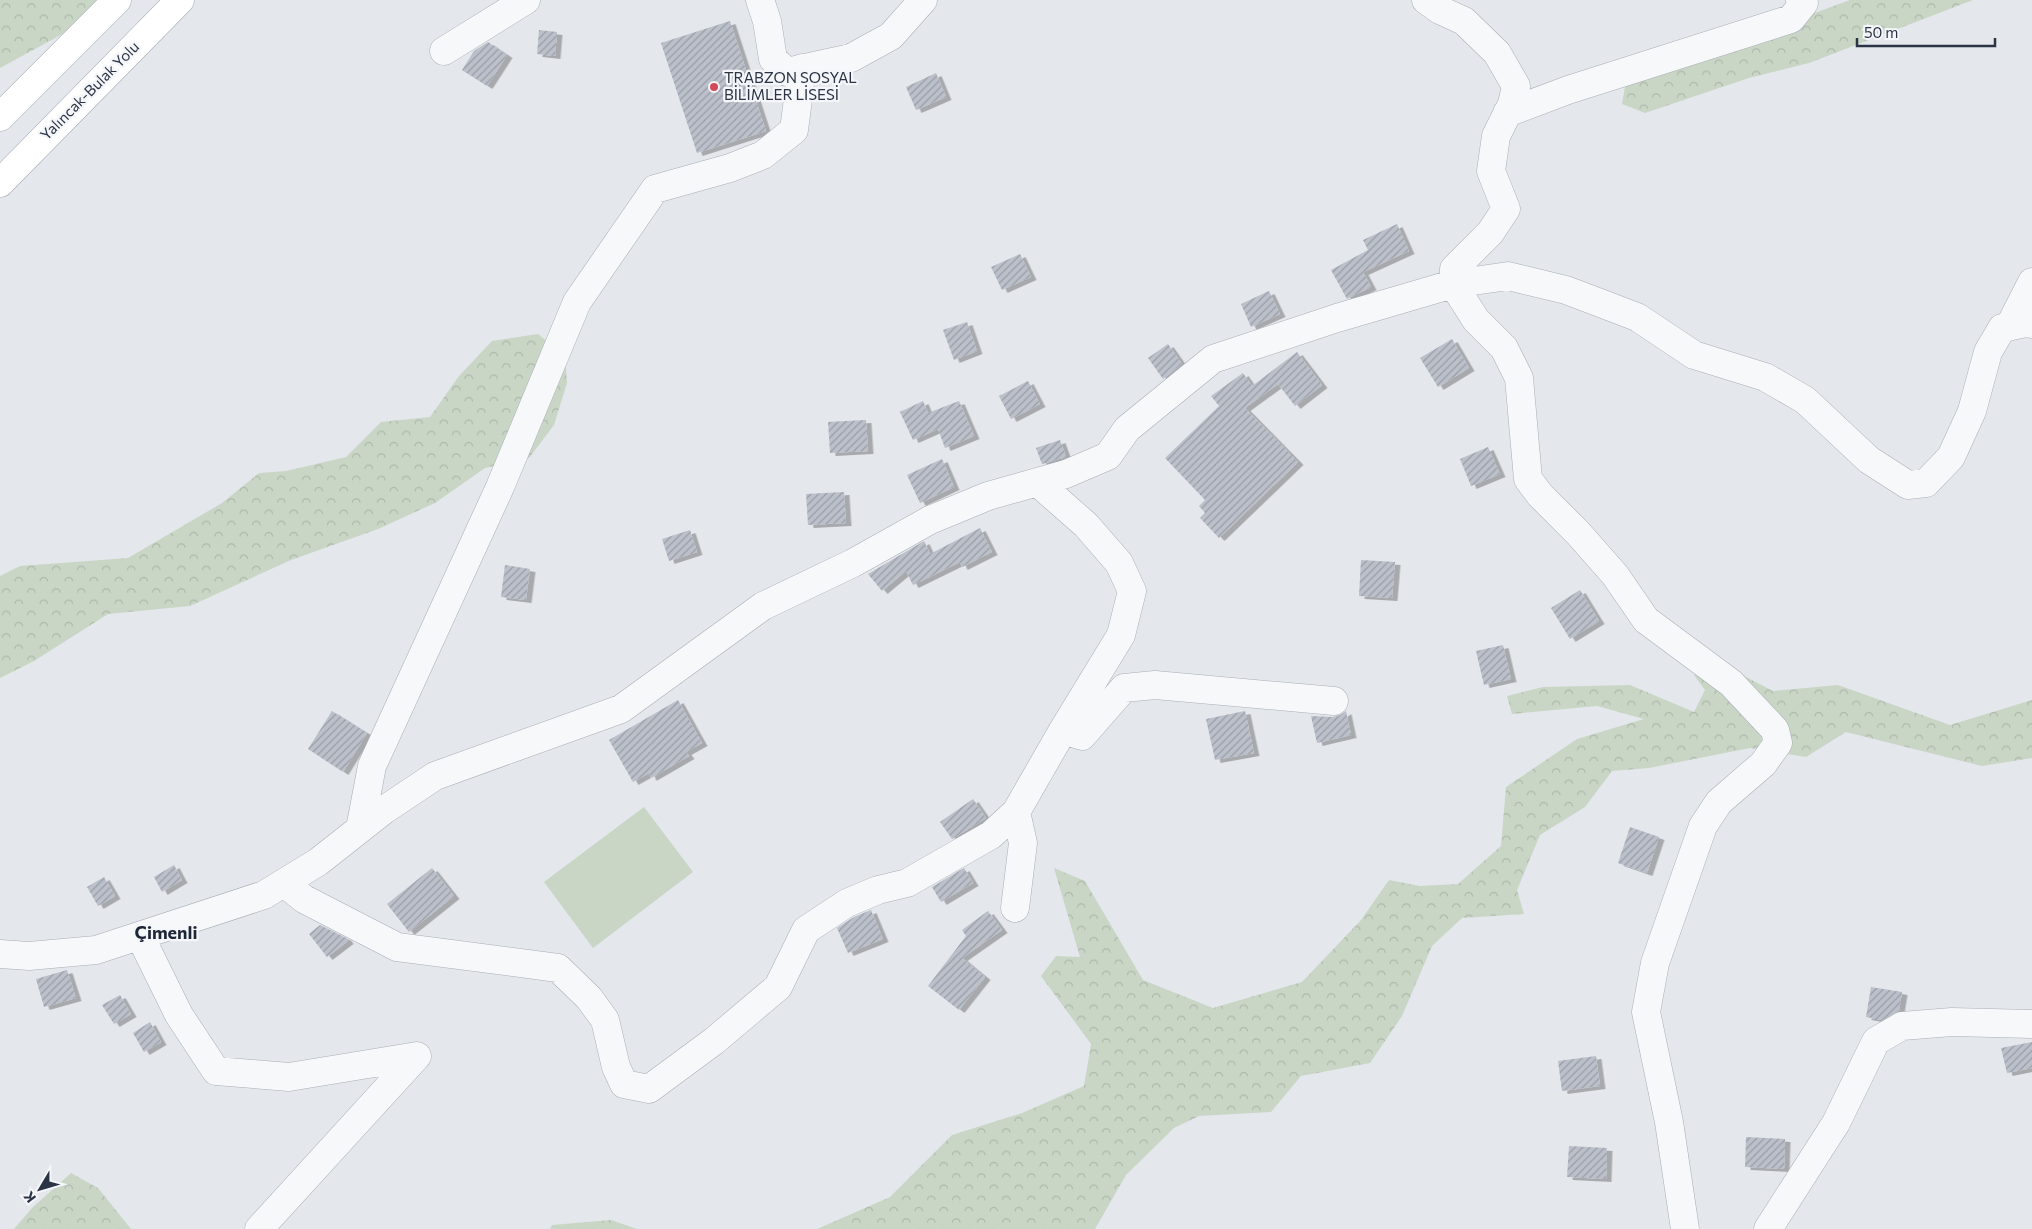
<svg xmlns="http://www.w3.org/2000/svg" width="2032" height="1229" viewBox="0 0 2032 1229" font-family="Commissioner,sans-serif">
<defs>
<pattern id="forest-crowns" width="20" height="18" patternUnits="userSpaceOnUse" patternTransform="scale(1.25)"><rect width="20" height="18" fill="#c9d6c5"/><path d="M2 6a3 3 0 1 1 6 0M12 15a3 3 0 1 1 6 0" fill="none" stroke="#adb8ab"/></pattern>
<pattern id="building-hatch" width="6" height="6" patternUnits="userSpaceOnUse" patternTransform="scale(1.25)"><rect width="6" height="6" fill="#bbc0ca"/><path d="M-1 1l2-2M0 6l6-6M5 7l2-2" fill="none" stroke="#989da6"/></pattern>
<filter id="shadow"><feDropShadow dx="5.5" dy="3" stdDeviation="0" flood-color="#0004"/></filter>
</defs>
<rect width="100%" height="100%" fill="#e4e7ec"/>
<path fill="url(#forest-crowns)" d="M0,0H100L68,31L0,68Z
M1850,0H1973L1809,63L1749,78L1645,113L1622,104L1625,87L1651,73Z
M538,334L565,356L567,383L554,425L529,458L485,468L435,503L378,529L291,560L190,606L108,614L34,661L0,678V576L20,566L128,558L222,503L259,473L286,471L346,457L381,422L430,417L459,376L492,341Z
M1713,660L1773,691L1838,685L1950,725L2032,700V758L1982,766L1846,732L1806,757L1750,748L1649,768L1612,771L1585,807L1540,835L1517,890L1524,914L1462,918L1432,946L1402,1016L1370,1063L1301,1076L1271,1112L1199,1116L1174,1128L1126,1175L1095,1229H817L890,1197L952,1135L1022,1113L1084,1086L1091,1044L1041,976L1056,956L1080,957L1054,868L1085,881L1143,980L1213,1008L1302,982L1361,920L1389,880L1420,886L1458,884L1501,846L1506,787L1577,739L1644,719L1597,706L1512,714L1507,696L1543,687L1630,685L1694,712L1705,690L1694,675Z
M71,1173L98,1188L131,1229H14L32,1208Z
M611,1220L637,1229H550L552,1225Z"/>
<path fill="#c9d6c5" d="M644,807L693,872L593,948L544,882Z"/>
<path fill="url(#building-hatch)" filter="url(#shadow)" d="M730,21L766,131L697,153L661,43Z
M539,30L557,32L555,56L537,54Z
M488,42L507,55L487,86L462,70L474,51Z
M936,73L946,97L916,110L906,87Z
M1397,224L1409,251L1363,272L1371,287L1347,299L1331,270L1368,250L1363,240Z
M1020,254L1031,277L1002,290L991,267Z
M1269,291L1280,314L1251,327L1241,304Z
M967,322L977,351L954,360L943,330Z
M1452,339L1469,368L1438,387L1420,358Z
M1168,344L1182,364L1163,379L1148,358Z
M1297,352L1322,385L1295,406L1278,384L1245,408L1298,462L1219,538L1200,518L1205,513L1199,506L1205,500L1165,458L1219,406L1211,396L1243,373L1252,386Z
M1028,381L1040,404L1011,419L999,396Z
M923,401L928,413L959,401L974,436L945,448L938,429L913,440L900,412Z
M866,420L868,451L830,453L828,422Z
M1060,440L1066,457L1042,464L1036,448Z
M1488,447L1500,474L1471,486L1460,459Z
M942,459L954,487L920,503L907,475Z
M844,492L846,523L808,525L806,494Z
M980,528L992,552L962,567L960,562L913,585L906,571L882,591L868,574L924,541L930,554Z
M690,530L697,552L669,561L662,539Z
M1361,560L1395,562L1392,598L1359,596Z
M505,565L530,569L526,600L501,597Z
M1580,590L1599,621L1570,639L1551,608Z
M1503,645L1511,679L1484,685L1476,651Z
M678,700L702,743L686,752L689,756L651,778L649,773L633,782L609,740Z
M332,711L367,733L343,772L308,749Z
M1245,711L1254,753L1215,760L1206,719Z
M1346,711L1351,735L1317,743L1311,716L1333,717L1340,715Z
M973,799L986,818L952,839L940,822Z
M1630,827L1659,837L1647,873L1618,863Z
M174,865L182,880L162,892L154,877Z
M432,868L454,896L409,932L387,904Z
M964,868L973,883L941,902L932,887Z
M104,877L115,896L98,906L87,887Z
M871,910L883,939L848,953L837,928L854,917Z
M988,911L1002,930L962,958L985,977L959,1010L928,986L966,936L962,930Z
M320,925L346,938L348,941L327,957L309,934Z
M67,970L76,998L44,1007L36,979Z
M1871,987L1902,992L1899,1011L1882,1020L1866,1017Z
M120,995L131,1014L114,1024L102,1005Z
M150,1022L161,1042L144,1052L133,1033Z
M2032,1042V1068L2007,1073L2001,1048Z
M1596,1056L1600,1086L1562,1091L1558,1061Z
M1746,1137L1785,1139L1784,1169L1745,1167Z
M1569,1146L1607,1148L1606,1179L1567,1177Z"/>
<g fill="none" stroke-linecap="round" stroke-linejoin="round">
<defs>
<path id="minor" d="M760,0L767,21L773,59L787,72L851,58L891,36L923,0
M1426,0L1440,10L1464,21L1497,53L1516,86L1512,104L1496,136L1491,171L1506,209L1490,233L1454,269L1453,284L1476,320L1504,348L1519,378L1528,479L1540,495L1578,533L1615,575L1646,620L1731,683L1775,730L1778,743L1763,764L1719,802L1703,826L1655,963L1646,1012L1669,1122L1685,1229
M444,51L526,0
M1507,113L1568,90L1791,19L1804,3L1800,0
M2009,327L2032,282
M1063,730L1082,736L1124,688L1155,685L1334,701
M360,829L372,766L500,487L577,302L655,189L730,168L763,155L794,130L802,68
M284,883L304,899L397,947L558,968L589,998L605,1020L616,1067L624,1084L649,1089L714,1041L778,987L806,930L847,903L878,890L907,883L991,835L1016,812L1063,730L1121,635L1132,591L1119,563L1086,525L1037,482
M1015,908L1023,843L1016,812
M140,936L179,1015L216,1071L289,1077L417,1056L259,1229
M0,954L29,956L96,950L264,895L318,862L384,810L435,776L621,709L763,606L853,563L930,520L988,496L1066,474L1108,456L1127,429L1213,359L1337,318L1453,284L1508,276L1566,290L1637,317L1694,355L1765,377L1805,400L1869,460L1908,485L1926,483L1951,457L1972,411L1988,352L2002,328L2030,322L2032,324
M1768,1229L1836,1123L1876,1041L1902,1026L1952,1022L2032,1024"/>
<path id="major" d="M0,117L117,0
M0,183L180,0"/>
</defs>
<use href="#minor" stroke="#a9aeb7" stroke-width="29"/>
<use href="#major" stroke="#a3abb8" stroke-width="29"/>
<use href="#minor" stroke="#f7f8fa" stroke-width="28"/>
<use href="#major" stroke="#fff" stroke-width="28"/>
</g>
<circle fill="#d1495b" stroke="#f4f6f9" stroke-width="2" cx="714" cy="87" r="5"/>
<g text-anchor="middle" stroke-width="4.5" stroke-linejoin="round" paint-order="stroke">
<g font-size="15" fill="#2b3445" stroke="#f4f6f9" text-anchor="start">
<text x="724" y="83">TRABZON SOSYAL<tspan x="724" dy="17">BİLİMLER LİSESİ</tspan></text>
</g>
<g font-size="15" fill="#2b3445" stroke="#f4f6f9">
<text transform="translate(90 91) rotate(-45)" y="5">Yalıncak-Bulak Yolu</text>
</g>
<g font-size="18" font-weight="bold" fill="#1d2536" stroke="#f4f6f9">
<text x="166" y="939">Çimenli</text>
</g>
</g>
<g transform="translate(40 1189) rotate(232)" stroke="#f4f6f9" stroke-width="4" paint-order="stroke">
<path d="M0-4L9 19L0 12L-9 19Z" fill="#2b3445"/>
<text y="-8" font-size="14" font-weight="bold" text-anchor="middle" fill="#2b3445">K</text>
</g>
<path d="M1857 38v8h138v-8" fill="none" stroke="#2b3445" stroke-width="2.5"/>
<text x="1864" y="38" font-size="15" fill="#2b3445" stroke="#f4f6f9" stroke-width="4" paint-order="stroke">50 m</text>
</svg>
